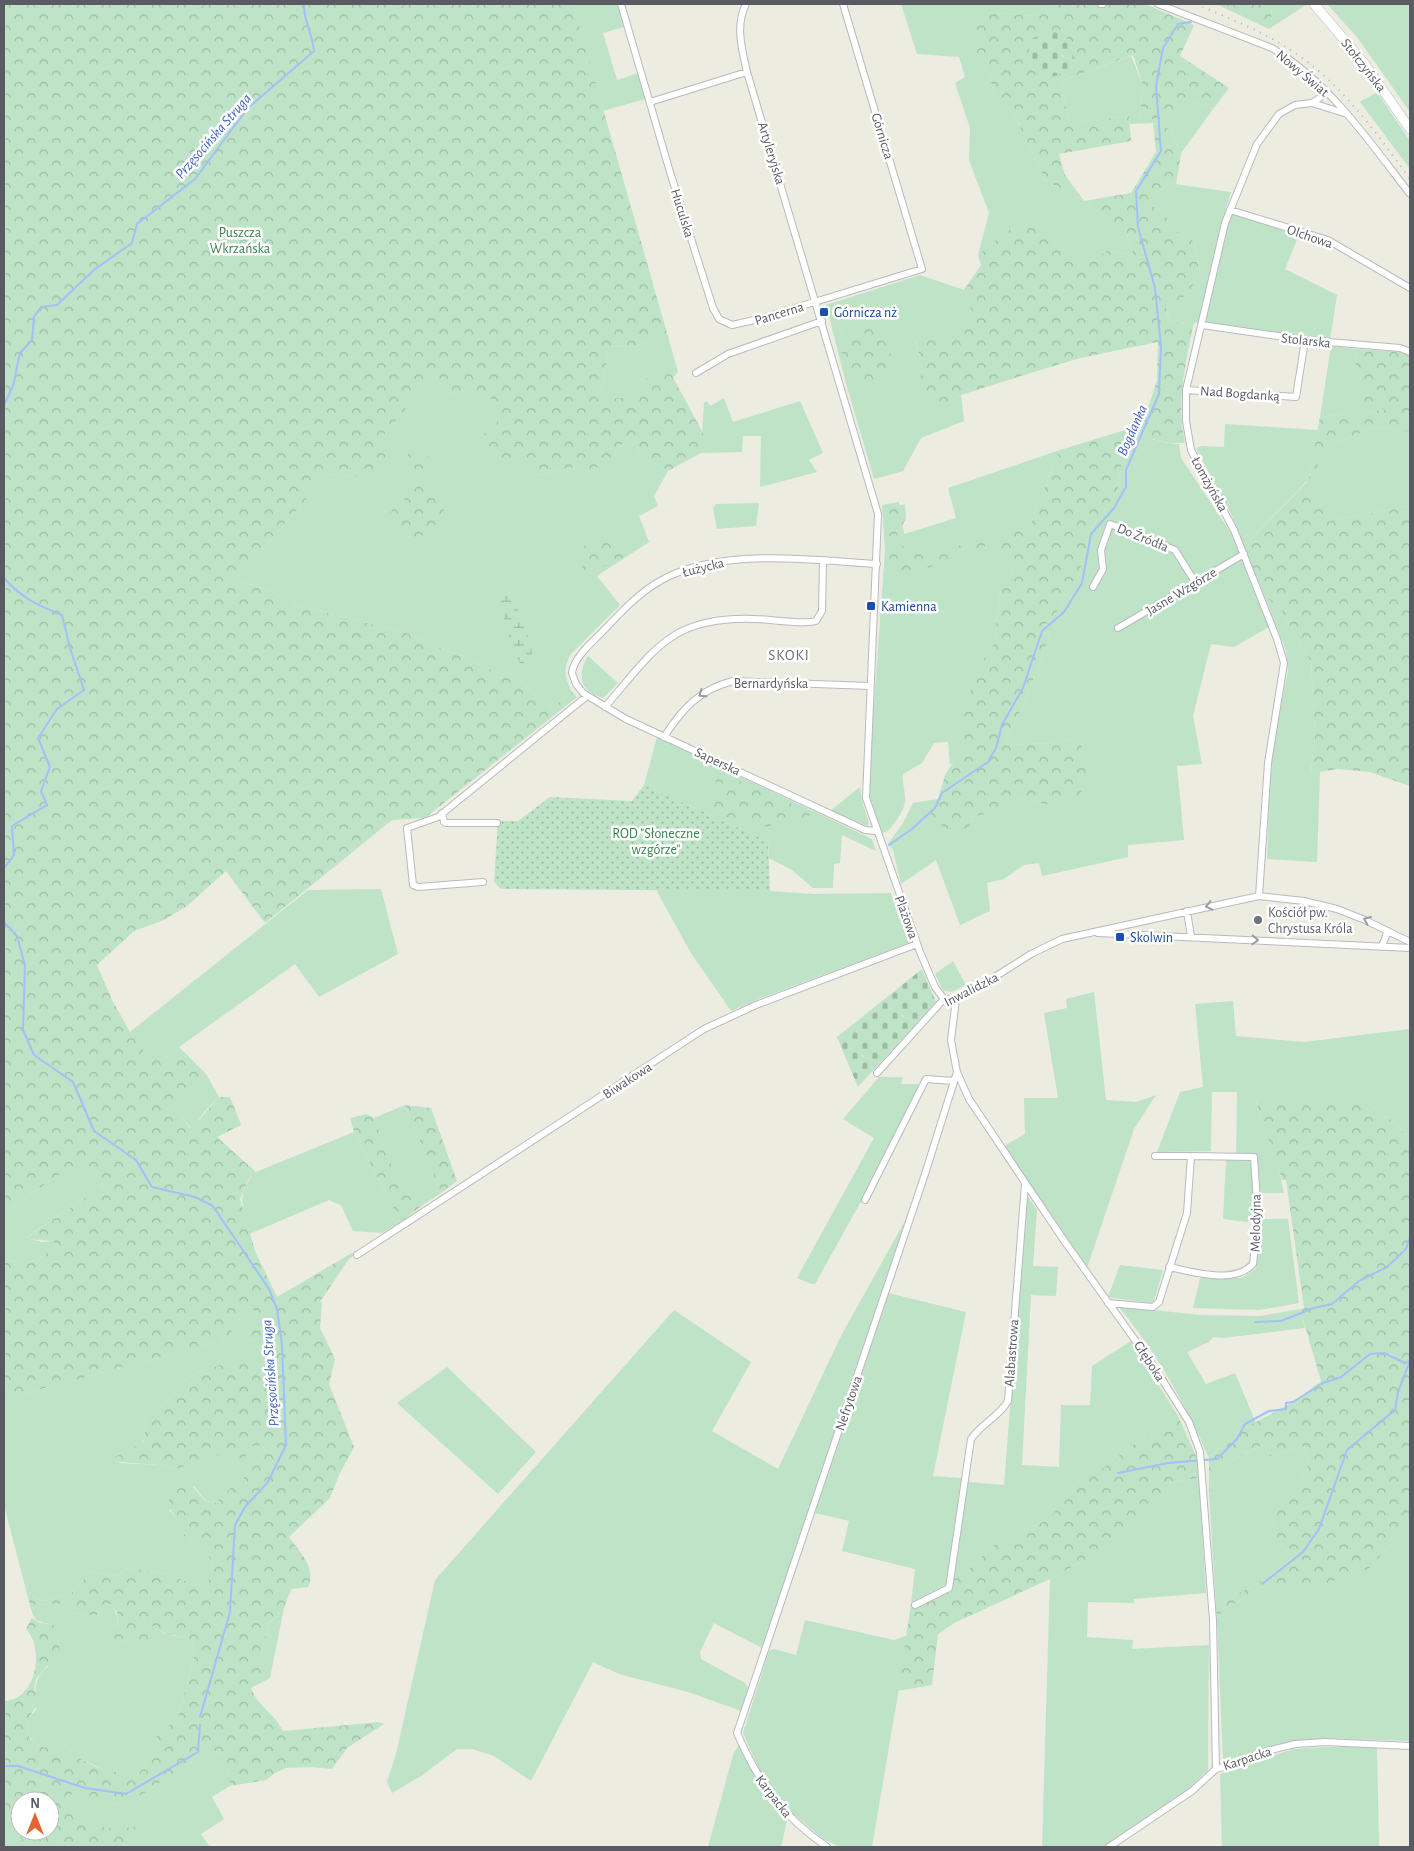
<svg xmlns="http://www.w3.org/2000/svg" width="1414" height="1851" viewBox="0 0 1414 1851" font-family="'Alegreya Sans',sans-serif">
<defs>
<pattern id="forest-crowns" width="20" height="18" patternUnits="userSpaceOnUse" patternTransform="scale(1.25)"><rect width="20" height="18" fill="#bee3c6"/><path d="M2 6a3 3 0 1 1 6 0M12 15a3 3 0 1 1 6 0" fill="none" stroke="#9dbba4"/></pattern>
<pattern id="wetland-marsh" width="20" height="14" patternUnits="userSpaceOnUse" patternTransform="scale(1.25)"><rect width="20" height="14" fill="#bee3c6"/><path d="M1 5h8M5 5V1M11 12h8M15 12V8" fill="none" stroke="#9dbba4"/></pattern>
<pattern id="cemetery-stones" width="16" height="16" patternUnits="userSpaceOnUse" patternTransform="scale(1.25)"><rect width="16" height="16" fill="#bee3c6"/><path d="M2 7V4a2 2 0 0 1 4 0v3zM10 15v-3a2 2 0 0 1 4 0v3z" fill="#9dbba4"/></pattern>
<pattern id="garden-dots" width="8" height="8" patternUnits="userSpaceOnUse" patternTransform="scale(1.25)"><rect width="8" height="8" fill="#bee3c6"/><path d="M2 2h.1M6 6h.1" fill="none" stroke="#9dbba4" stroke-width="1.8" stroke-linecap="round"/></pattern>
</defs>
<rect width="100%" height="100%" fill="#ecece1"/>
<path fill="#bee3c6" d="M573,4H618L624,27L603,33L617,80L638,73L645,99L602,111Z
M901,4H1055L1052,11L1036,16L995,13L972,52L989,73L994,95L1014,114L1046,181L1084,201L1126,232L1134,257L1109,250L1084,266L1079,257L1059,247L1047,233L1010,229L978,255L989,213L969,160L970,128L955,83L965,77L959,57L917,54Z
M1216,4H1223L1271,26L1272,4L1306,5L1269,29Z
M1327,4H1410V112L1357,37Z
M1131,56L1143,85L1140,118L1168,119L1185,99L1213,109L1181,153L1170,129L1153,123L1130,124L1129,116L1069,124L1061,81Z
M1377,92L1410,141V169L1360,102Z
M1168,183L1231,192L1225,212L1299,235L1285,269L1337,295L1330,340L1195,322L1193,326L1169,320L1166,306L1188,294L1200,271L1194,243L1178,232L1163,213L1147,202Z
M920,275L964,290L980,329L950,343L916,341L921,366L922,393L939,408L961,395L964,421L921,438L903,471L874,479L847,387L826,305Z
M667,333L678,372L662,389L615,400L601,395C602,378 608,362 608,346L633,347Z
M1331,346L1357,349L1355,367L1387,410L1320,417Z
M434,375L449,395C471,386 477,389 496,402L501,419L482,436L493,458L522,465L539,475L576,467L591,472L610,458L632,432L641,456L668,471L654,496L658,506L639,516L649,542L597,576L620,605L570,655C563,668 565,679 572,692L552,707L522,683L406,633L284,602L276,593L236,580L328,474L356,476L385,450L380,438Z
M724,398L733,422L800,401L823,453L809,460L817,472L760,487L761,436H743L742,452L701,453L704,403L707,401L710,406Z
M1225,424L1318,430L1308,480L1331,445L1375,427L1410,432V506L1328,521L1307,481L1244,546L1232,516L1196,448L1202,446L1224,447Z
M1136,437C1152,437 1164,444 1179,444L1181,458L1231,533L1269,627L1234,647L1211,644L1193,716L1202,764L1177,766L1184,840L1128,845V857L1042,876L1039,863L1024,865L1004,879L987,883L990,911L960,925L936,860L901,884L893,850L888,844L903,823L913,803L938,799L969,817L993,813L1018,798L1050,805L1079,738L1052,743L1004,745L1008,733L1023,706L1050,635L1040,630L1062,606L1079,575L1090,531L1117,492L1122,464Z
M1060,450L1030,525L992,545L1013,571L1001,588L996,626L997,639L983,660L961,727L964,746L957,759L950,765L948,742L934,743L922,763L903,774C902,783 905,790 905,798C906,810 895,822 888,831L882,833L870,798L869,776L885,550L882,505L899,502L904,534L956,518L948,488Z
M759,503L756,526L717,529L713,508L716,504Z
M1265,597L1280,608L1311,662L1315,734L1311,772H1320L1317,862L1267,859L1270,776L1274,741L1288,671L1286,651Z
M588,656L618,683L603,698C579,692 577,674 588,656Z
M657,737L872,839L876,851L842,835L840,863L834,864L833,888H813L792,870L769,858L768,841L644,785Z
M860,787L862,801L869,824L867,826L830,811Z
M655,888L770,891L814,894L891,893L909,943L761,998L731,1011L691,953Z
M381,889L398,954L319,997L295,964L179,1047L175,1054L144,1063L130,1032L308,890Z
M953,961L966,985L951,992L943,990L935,974Z
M1094,992L1106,1100L1136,1102L1156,1095L1134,1129L1087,1268L1004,1146L1025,1134L1024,1098H1058L1044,1013L1067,1008L1066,999Z
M1233,1001L1236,1036L1304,1042L1410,1029V1142L1397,1124L1367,1103L1256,1102L1277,1162L1284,1193H1253L1254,1223L1223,1219L1226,1160H1236L1237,1092H1212L1211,1151L1157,1152L1180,1092L1203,1087L1195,1004Z
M206,1074L219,1097L204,1112L192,1129L169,1101Z
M879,1077H903L901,1084H918L920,1086L879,1169L815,1284H811L797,1278L874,1138L843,1119Z
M405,1105L441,1193L424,1204L401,1193L374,1118Z
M354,1132L401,1222L382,1233L353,1231L341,1205L329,1200L249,1234C243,1208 235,1193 256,1172Z
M77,1163L107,1182L26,1238L42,1242L54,1241V1247C37,1263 27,1265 4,1259V1212Z
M1027,1195L1037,1210L1033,1266L1058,1267L1056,1296L1031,1295L1022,1465L1059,1467L1061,1405H1090L1092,1366L1131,1341L1178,1416L1130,1447L1103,1468L1080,1479L1049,1519L994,1545L967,1571L911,1604L915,1569L842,1551L849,1521L815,1513L888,1293L966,1312L933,1476L961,1478L968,1482L1004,1485Z
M906,1219L762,1648L714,1623L700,1652L701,1659L745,1683L748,1688L741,1711L688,1692L619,1674L593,1662L531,1781L494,1756L472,1749H457L421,1776L392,1793L387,1782L396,1754L435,1580L674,1310L751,1362L712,1431L778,1469L841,1336Z
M1262,1219H1288L1299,1303L1260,1310L1193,1308L1200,1278H1241L1256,1269Z
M1120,1265L1163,1270L1154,1301L1151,1303L1108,1297Z
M249,1306L258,1315L260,1322L245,1337L249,1340L267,1338V1364L259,1377L232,1361L204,1370L187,1379L163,1405L146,1416L144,1440L118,1463L160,1465L176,1469L247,1445H262L266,1452L245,1477L226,1492L216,1503L206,1501L194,1486L169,1510L181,1523L184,1536C203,1545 212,1554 213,1576L203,1585C188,1585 178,1577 164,1573C152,1570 140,1571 128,1568L117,1576L90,1572L73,1592L44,1601L36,1599L25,1586L4,1505V1399L229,1339L234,1325Z
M1118,1306L1199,1315L1260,1316L1300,1309L1305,1328L1223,1338L1213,1337L1209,1342L1187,1352L1206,1384L1235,1373L1256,1423L1243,1429L1209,1458C1186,1405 1156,1351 1118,1306Z
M447,1367L536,1452L498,1494L397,1403Z
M1264,1445L1270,1456L1304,1446L1310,1461L1302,1479L1273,1519L1276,1535L1292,1558L1273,1574L1216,1606L1209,1493C1216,1462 1238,1458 1264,1445Z
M1199,1478L1206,1593L1134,1599V1603L1088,1602L1087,1637L1133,1640L1132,1649L1209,1645L1208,1770L1185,1792L1103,1847H1042L1050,1579L1099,1552L1172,1482Z
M1410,1522V1741L1325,1738L1272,1747L1233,1761L1223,1760L1217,1620L1224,1609L1266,1586H1319L1369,1569Z
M64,1604L68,1612L96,1616L101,1606L110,1604C122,1616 117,1629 113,1644L126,1640L134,1642L151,1636V1626H154C172,1642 177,1631 192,1642L194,1658L178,1718L148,1757L144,1768L134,1777L103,1769L64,1751L50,1750L34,1743L26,1731L28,1719L36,1710C34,1681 35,1673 61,1658L57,1648L56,1625C38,1622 34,1623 30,1605Z
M284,1608L270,1678L264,1670L261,1656L268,1624Z
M805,1620L894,1640L908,1635L872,1847H840L823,1839L777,1800L764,1780L743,1733L769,1651L774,1649L796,1655Z
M739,1744L768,1801L787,1821L781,1847H708L733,1755Z
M1325,1747H1377L1379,1847H1222L1220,1774L1293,1749Z
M213,1751L225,1754L230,1786L212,1797L224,1819L201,1834L210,1847H122L135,1827C127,1827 115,1830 107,1828C93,1826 73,1807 66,1796C81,1788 109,1802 125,1806L183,1767Z
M4,1810L26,1847H4Z"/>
<path fill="url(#forest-crowns)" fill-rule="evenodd" d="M4,4H573L667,333L633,347L608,346C608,362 602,378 601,395C629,405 634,391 653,373L670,372L703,433L701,453L668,471L641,456L632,432L610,458L591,472L576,467L539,475L522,465L493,458L479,444L482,436L500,419L496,402C476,389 471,386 449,395L434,375L381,438L385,450V465L356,476L328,474L236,580L276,593L284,602L406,633L522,683L552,707L572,692L577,697L425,818L393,820L387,824L265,923L226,871L187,906L164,920L134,931L97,965L112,1000L130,1032L143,1050L144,1062L175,1054L179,1047L206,1074L170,1101L191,1129L219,1097H230L241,1125L217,1137L256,1172L248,1180L240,1199L255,1251L277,1297L352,1253H357L348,1260L320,1302L322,1303L320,1328L335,1359L329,1384L354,1447L339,1475L330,1498L289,1537C300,1553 317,1568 308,1587L291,1589L284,1608L268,1624L261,1656L270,1678L251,1688C258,1707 273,1712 283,1731L379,1722L384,1724L347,1748L332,1769L312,1767L286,1768L275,1773L266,1780L230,1786L225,1754L213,1751L183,1767L125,1806C111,1802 78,1789 66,1796C73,1807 94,1826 107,1828C116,1829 127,1827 136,1827L122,1847H26L4,1810V1701C35,1701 46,1650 26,1629L32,1618L39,1623L56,1625C56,1637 62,1655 61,1665L47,1666L36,1679L34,1690L41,1697C37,1707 24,1721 27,1731C33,1752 51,1746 65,1751C78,1756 90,1766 104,1769C114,1772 124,1773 134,1777L144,1768L154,1739L178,1718L194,1658L192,1642C177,1631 172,1641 154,1626L151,1627V1644L144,1648L126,1640L113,1644L107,1638L109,1629L118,1625L117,1612L110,1604L101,1606L96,1616L68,1612L63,1604L30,1605L25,1586L36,1599L44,1601L73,1592L90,1572L117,1576L128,1568C140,1571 152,1570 164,1573C178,1577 188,1585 203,1585L213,1576C212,1554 203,1545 184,1536C179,1509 160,1515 174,1484L186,1478L205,1501L216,1503L226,1492L245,1477L266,1452L262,1445L247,1446L246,1457L231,1461L224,1453L176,1469L160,1465L118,1462L115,1457L144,1441L146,1416L163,1405L187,1379L204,1370L232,1361L249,1359L260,1376L267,1364V1338L249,1340L245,1337L260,1322L258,1315L249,1306L234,1325L229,1339L4,1399V1259C27,1265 37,1263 54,1247V1241L25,1239L107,1182L77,1163L4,1212ZM20,1801H50V1831H20Z
M1055,4H1145L1194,25L1180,56L1229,88L1213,109L1185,99L1168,119H1140L1143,85L1133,55L1061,81L1069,124L1129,116L1131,141L1059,154L1065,175L1084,201L1131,193L1156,152L1153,123L1170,129L1181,153L1176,185L1168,183L1147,202L1163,213L1178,232L1187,234L1194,243L1200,272L1188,294L1166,307L1169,320L1193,326C1185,366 1176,403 1185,443C1165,444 1155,438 1136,437L1122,464L1117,492L1090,531L1079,575L1062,606L1040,630L1050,635L1023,706L1008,733L1004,745L1052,743L1079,738L1088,767L1081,793L1074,799L1050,805L1018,798L993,813L969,817L970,828L950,834L927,810L938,799L945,775L964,746L961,727L969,696L983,660L997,639L996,626L1001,588L1013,571L992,545L971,549L903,579L896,561H886L887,509L905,504L906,519L897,533L899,545L912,549L952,548L986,537L993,538L1030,525L1060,450L1132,428L1147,411L1157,380L1158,342L1080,358L1034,372L961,395L939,408L926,404L921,393V366L916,340L930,333L950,343L960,328L979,329L964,290L981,265L978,255L1010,229L1032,224L1047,233L1058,246L1080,257L1084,265L1109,250L1134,257L1126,232L1084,201L1046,181L1014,114L994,95L989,73L972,52L976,23L995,13L1036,16L1052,11Z
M1223,4H1272L1271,27Z
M857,328H878L893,342L889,363L875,387L864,384L842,357V337Z
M1357,349L1404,352L1410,356V432L1375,427L1331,445L1308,481L1328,521L1410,506V786L1370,772L1338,769L1311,773L1315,734L1311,662L1280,608L1265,597L1244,546L1308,481L1320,417L1386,410L1365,401L1355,367Z
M414,450L434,460L425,475L404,465L407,455Z
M404,480L425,489L444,507L442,526L411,541L387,518L393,509L406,503L399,486Z
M609,536L615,541L624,557L595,571L583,572L580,549L589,543Z
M717,775H727L812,813L803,822L788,819C754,837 747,819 714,814L711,805Z
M1256,1101L1367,1103L1397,1124L1410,1142V1522L1369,1569L1319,1586H1266L1224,1609L1217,1620L1216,1606L1273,1574L1292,1558L1276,1535L1273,1519L1302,1479L1310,1461L1304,1446L1270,1456L1263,1445C1238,1458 1216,1462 1209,1493V1458L1243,1429L1297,1400L1321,1381L1300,1309L1304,1308L1286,1180H1282Z
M405,1105L431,1108L457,1181L441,1193Z
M366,1114L374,1118L401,1192L424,1204L401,1222L354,1132L350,1118Z
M1178,1416L1197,1458L1199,1478L1172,1482L1099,1552L1050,1579L954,1623L938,1634L932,1685L898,1691L911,1604L967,1571L994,1545L1049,1519L1080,1479L1103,1468L1130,1447Z"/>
<path fill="url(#wetland-marsh)" d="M503,591C518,596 533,647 533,663H520L511,645L498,597Z"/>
<path fill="url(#cemetery-stones)" d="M1063,29L1078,68L1040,81L1026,40Z
M922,969L936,1002L858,1087L837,1037Z"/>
<path fill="url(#garden-dots)" d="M644,785L768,841L770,891L501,889L494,882L498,821H518L550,797L632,801Z"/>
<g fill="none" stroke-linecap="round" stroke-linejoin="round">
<path stroke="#a1c1fc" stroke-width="2" d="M4,405L13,386L20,353L32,340L34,317L41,307L57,305L94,270L132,243L137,224L195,179L247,109L314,51C313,35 303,20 304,4
M4,578C20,597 39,606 62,615L70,648L84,690L57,709L38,738L50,767L41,791L47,805L12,826L14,855L4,868
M889,845L912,829L935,808L942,793L988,762L996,748L1002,725L1023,688L1042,631L1064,612L1082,583L1091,534L1114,508L1126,487V470L1159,394L1161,346L1155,288L1138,227L1136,191L1161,151L1156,86L1163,48L1178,24L1191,22
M4,922L17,936L25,966L23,1030L34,1055L73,1082L94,1131L136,1160L152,1187L195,1197L213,1206L269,1289L277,1309L282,1345L286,1445L268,1482L245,1507L235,1525L230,1612L200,1717
M1255,1322L1281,1321L1314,1308L1332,1304L1359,1281L1387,1267L1406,1249L1410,1237
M1118,1473L1168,1463L1217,1459L1237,1439L1245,1424L1269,1411L1286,1409V1403L1293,1402L1323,1383L1341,1377L1370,1354L1384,1353L1405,1363L1410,1361
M1262,1584L1303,1552L1319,1529L1347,1450L1395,1410L1398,1392L1410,1361
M4,1766H18L85,1788L126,1794L198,1752L200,1725"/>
<defs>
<path id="street" d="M621,4L670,172L713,308L719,319L732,325L759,319L922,269L843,4
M746,4C735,25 742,50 747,72L878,514L866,798L920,952L935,987L944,999
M1101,4H1103
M1158,4L1272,48C1330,83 1369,141 1410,194
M650,102L747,72
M1312,103L1321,97L1325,91
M1230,210L1328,240L1410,288
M1202,325L1305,340L1400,348L1410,352
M696,373L728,354L822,321
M1186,390L1296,397L1305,340
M1093,587L1103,569L1101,550L1110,524L1175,550L1195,582
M1118,628L1244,554
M605,707C655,649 671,616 755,619C769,619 804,625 816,621L822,611L823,562
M664,737C682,709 700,689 733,681L870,686
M442,813L444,822L446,823H497
M876,831L865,830L626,719L583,693L576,684L572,673C574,656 594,641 606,628C622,611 639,593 660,581C719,547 810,560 877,564
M483,882L418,887L413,885L407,828L438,817L587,696
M1259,896L1268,763L1284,663L1277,639L1234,530L1191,450L1186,421V390L1225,223L1257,144L1279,114L1295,105L1312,103L1347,114
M1187,911L1191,937
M1098,933L1410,948
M1382,946L1388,931
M944,999L952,1000L977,988L1031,954L1062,939L1259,896L1304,901L1337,909L1365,920L1410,942
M956,999L951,1040L957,1072L969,1099L1065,1242L1155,1368L1189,1422L1200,1452L1213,1620L1216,1769
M877,1073L944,999
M1155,1156H1191
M865,1200L926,1079L954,1081
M357,1255L704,1029L756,1005L917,944
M1108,1303L1153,1307L1159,1302L1187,1213L1191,1156L1254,1157L1258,1218L1253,1264C1234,1285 1194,1272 1169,1267
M915,1605L949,1588L971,1439C981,1424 999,1417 1008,1401L1025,1184
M827,1847C782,1816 759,1783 737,1733L925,1174L957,1072
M1109,1847L1192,1791L1216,1769L1234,1764L1267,1751L1295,1744L1325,1742L1410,1746"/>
<path id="secondary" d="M1314,4L1364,63L1410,129"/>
</defs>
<use href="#street" stroke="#b9bac0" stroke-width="8"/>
<use href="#secondary" stroke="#babbc2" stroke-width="10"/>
<use href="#street" stroke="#fff" stroke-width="6"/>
<use href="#secondary" stroke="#fff" stroke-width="9"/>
<path stroke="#b4b4b5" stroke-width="2" stroke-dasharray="1 6" stroke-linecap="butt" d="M1196,4C1231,19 1267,33 1298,55C1345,88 1377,134 1410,179"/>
</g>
<defs><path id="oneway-chevron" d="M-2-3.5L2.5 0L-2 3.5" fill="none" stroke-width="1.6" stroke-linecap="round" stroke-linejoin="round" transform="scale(1.25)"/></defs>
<g stroke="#9c9da1">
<use href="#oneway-chevron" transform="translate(702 694) rotate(145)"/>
<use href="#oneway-chevron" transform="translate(1209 906) rotate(167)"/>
<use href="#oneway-chevron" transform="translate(1367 920) rotate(-156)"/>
<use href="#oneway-chevron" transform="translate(1255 940) rotate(2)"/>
</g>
<g fill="#1a4fb4" stroke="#fff" stroke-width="2">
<rect x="819" y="307" width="10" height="10" rx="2.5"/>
<rect x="866" y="601" width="10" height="10" rx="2.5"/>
<rect x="1115" y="932" width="10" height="10" rx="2.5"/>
</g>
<circle fill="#6b7280" stroke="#fff" stroke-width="2" cx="1258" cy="920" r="5"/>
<g text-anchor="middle" stroke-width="5" stroke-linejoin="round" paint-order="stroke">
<g font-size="14" fill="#5a5b62" stroke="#fff">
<text transform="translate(1364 65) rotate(52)" y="5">Stołczyńska</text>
<text transform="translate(1303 73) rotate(40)" y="5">Nowy Świat</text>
<text transform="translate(883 136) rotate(73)" y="5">Górnicza</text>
<text transform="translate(772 153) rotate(73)" y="5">Artyleryjska</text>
<text transform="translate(683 213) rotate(73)" y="5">Huculska</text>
<text transform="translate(1310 236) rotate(19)" y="5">Olchowa</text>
<text transform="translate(779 313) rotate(-17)" y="5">Pancerna</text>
<text transform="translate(1306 340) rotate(6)" y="5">Stolarska</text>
<text transform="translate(1240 393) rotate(4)" y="5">Nad Bogdanką</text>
<text transform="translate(1210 484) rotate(61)" y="5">Łomżyńska</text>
<text transform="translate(1143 537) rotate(22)" y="5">Do Źródła</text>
<text transform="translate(703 567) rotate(-14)" y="5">Łużycka</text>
<text transform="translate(1181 591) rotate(-31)" y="5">Jasne Wzgórze</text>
<text x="771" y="688">Bernardyńska</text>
<text transform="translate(718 761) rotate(25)" y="5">Saperska</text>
<text transform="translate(907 917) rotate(70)" y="5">Plażowa</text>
<text transform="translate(971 989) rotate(-27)" y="5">Inwalidzka</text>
<text transform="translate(627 1080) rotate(-33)" y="5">Biwakowa</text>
<text transform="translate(1255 1223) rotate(-89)" y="5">Melodyjna</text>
<text transform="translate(1011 1353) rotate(-86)" y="5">Alabastrowa</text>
<text transform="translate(1150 1361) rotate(57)" y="5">Głęboka</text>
<text transform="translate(848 1403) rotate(-71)" y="5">Nefrytowa</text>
<text transform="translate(1247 1758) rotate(-18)" y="5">Karpacka</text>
<text transform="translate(774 1796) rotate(52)" y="5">Karpacka</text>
</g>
<g font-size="14" fill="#37834b" stroke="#fff">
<text x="240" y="237">Puszcza<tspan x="240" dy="16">Wkrzańska</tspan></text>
<text x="656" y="838">ROD "Słoneczne<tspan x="656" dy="16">wzgórze"</tspan></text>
</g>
<g font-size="14" fill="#164399" stroke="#fff" text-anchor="start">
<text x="834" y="317">Górnicza nż</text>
<text x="881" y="611">Kamienna</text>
<text x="1130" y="942">Skolwin</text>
</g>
<g font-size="14" fill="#5b616d" stroke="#fff" text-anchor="start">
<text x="1268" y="917">Kościół pw.<tspan x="1268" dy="16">Chrystusa Króla</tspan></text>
</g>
<g font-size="15" font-style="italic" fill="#4566be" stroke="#fff">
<text transform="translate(213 136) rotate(-49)" y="5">Przęsocińska Struga</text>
<text transform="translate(1132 430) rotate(-66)" y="5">Bogdanka</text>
<text transform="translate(270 1373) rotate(-94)" y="5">Przęsocińska Struga</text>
</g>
<g font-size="15" letter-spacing="1" fill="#6b6d74" stroke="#fff">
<text x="789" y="660">SKOKI</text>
</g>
</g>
<rect width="1414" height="1851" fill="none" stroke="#5a5b62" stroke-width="10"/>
<g transform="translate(35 1816)"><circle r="24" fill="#ffffff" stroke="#bdbdc0"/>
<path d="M0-4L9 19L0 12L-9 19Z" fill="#e36530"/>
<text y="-8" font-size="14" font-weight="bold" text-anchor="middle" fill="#5a5b62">N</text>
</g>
</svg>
